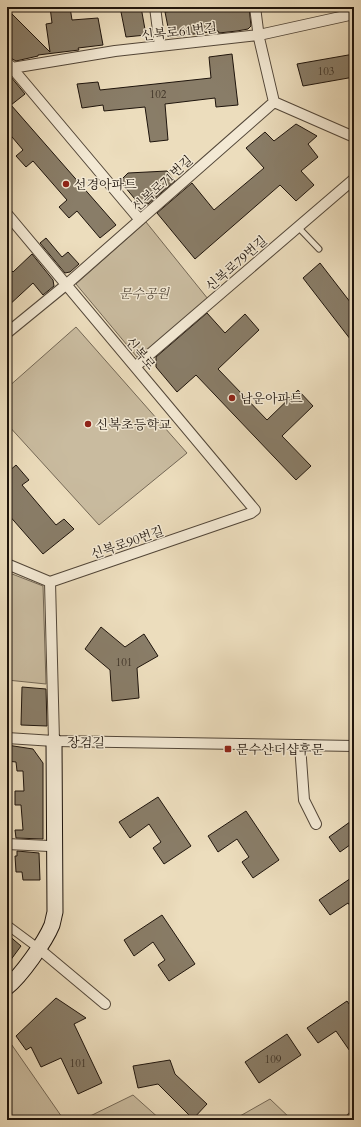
<svg xmlns="http://www.w3.org/2000/svg" width="361" height="1127" viewBox="0 0 361 1127" font-family="Cardo,'Noto Serif KR',serif">
<rect width="100%" height="100%" fill="#ecddbd"/>
<filter id="stains"><feTurbulence type="fractalNoise" baseFrequency=".005" numOctaves="4"/><feColorMatrix values="0 0 0 0 .2 0 0 0 0 .09 0 0 0 0 .02 0 0 0 .5 -.17"/></filter>
<radialGradient id="worn" r=".72"><stop offset=".6" stop-color="#630" stop-opacity="0"/><stop offset="1" stop-color="#630" stop-opacity=".3"/></radialGradient>
<path fill="#c9bb9f" stroke="#746856" d="M146,222L208,299L143,356L137,357L76,284Z
M76,327L187,453L99,525L7,424V388Z
M7,572L43,586L46,684L7,680Z
M7,1038L64,1120H7Z
M133,1095L161,1120H82Z
M270,1099L292,1120H233Z"/>
<path fill="#897d68" stroke="#1e140c" d="M50,7H70L72,20L98,18L103,45L78,48L79,50L38,55V56L16,61L7,56V9L50,52L46,24L52,23Z
M120,7H141L146,35L126,37Z
M201,7H249L251,26L248,29L237,31L219,33L218,31L170,37L165,12Z
M232,54L238,105L216,107L215,98L165,104L168,140L150,142L145,107L104,111L103,105L82,108L77,84L98,82L100,90L211,78L209,57Z
M354,54V77L303,86L297,64Z
M11,77L25,94L11,105L116,225L100,238L77,211L69,218L59,207L67,200L33,161L26,167L16,156L23,150L7,131V78Z
M296,124L317,136L308,144L318,157L301,171L314,185L296,201L280,185L195,259L157,213L192,183L214,210L264,168L246,148L265,132L274,141Z
M167,171L175,181L148,204H139L120,181L128,173Z
M46,238L62,257L68,252L79,264L70,272L65,273L40,243Z
M32,254L53,280L54,286L43,295L33,283L7,307V266L13,272Z
M320,263L354,307V344L303,278Z
M207,313L225,333L245,314L259,330L218,369L267,420L298,390L313,406L282,436L311,466L296,480L196,375L177,392L156,367V357Z
M16,465L29,480L22,485L56,525L64,519L74,529L43,554L7,513V473Z
M101,627L125,647L144,634L158,656L137,668L139,698L112,701L110,670L85,649Z
M22,687L46,689L47,726L21,725Z
M7,745L33,749L43,763V839L16,838L15,830H23L21,805H15V791H24L23,771H17L16,762L7,761Z
M158,797L191,846L164,864L153,848L161,842L149,824L130,838L119,822Z
M246,811L279,860L253,878L242,862L249,857L237,839L218,852L208,836Z
M354,819V842L340,852L329,837Z
M17,851L39,853L40,880H23L22,872H16L15,856H17Z
M354,876V911L348,903L330,915L319,900Z
M162,915L195,964L169,981L158,965L165,960L153,942L134,956L124,940Z
M7,934L21,946L7,965Z
M56,998L86,1018L74,1024L102,1083L78,1094L61,1058L41,1067L31,1047L26,1050L16,1036Z
M347,1001L354,1011V1057L336,1031L318,1043L307,1028Z
M287,1034L301,1055L259,1083L245,1062Z
M170,1060L175,1074L207,1104L193,1119L158,1084L138,1088L133,1066Z"/>
<g fill="none" stroke-linecap="round" stroke-linejoin="round">
<defs>
<path id="service" d="M298,227L319,249"/>
<path id="pedestrian" d="M7,925L38,948"/>
<path id="minor" d="M155,7L160,46
M255,7L259,38L274,102L354,137
M7,62L140,220
M7,72L12,68L115,51L259,35L354,14
M7,214L255,510L251,513L50,582L7,564
M7,333L67,284L274,102
M136,366L354,179
M50,582L54,741
M7,738L54,741L354,746
M300,745L304,800L316,824
M7,844L49,846
M38,948L105,1004
M350,1120L354,1116"/>
<path id="secondary" d="M7,987C21,976 45,942 52,925C53,921 54,916 55,912L54,741"/>
</defs>
<use href="#service" stroke="#524638" stroke-width="7"/>
<use href="#pedestrian" stroke="#524638" stroke-width="10"/>
<use href="#minor" stroke="#524638" stroke-width="12"/>
<use href="#secondary" stroke="#1e140c" stroke-width="17"/>
<use href="#service" stroke="#f3e9d4" stroke-width="5"/>
<use href="#pedestrian" stroke="#f3e9d4" stroke-width="8"/>
<use href="#minor" stroke="#f3e9d4" stroke-width="10"/>
<use href="#secondary" stroke="#f3e9d4" stroke-width="15"/>
</g>
<g fill="#8f2418" stroke="#f3e9d4" stroke-width="1.5">
<circle cx="66" cy="184" r="4"/>
<circle cx="232" cy="398" r="4"/>
<circle cx="88" cy="424" r="4"/>
<rect x="224" y="745" width="8" height="8" rx="2"/>
</g>
<g text-anchor="middle" stroke-width="3" stroke-linejoin="round" paint-order="stroke">
<g font-size="11" fill="#392e23">
<text x="326" y="75">103</text>
<text x="158" y="98">102</text>
<text x="124" y="666">101</text>
<text x="273" y="1063">109</text>
<text x="78" y="1067">101</text>
</g>
<g font-size="13" fill="#1e140c" stroke="#f3e9d4">
<text transform="translate(179 31) rotate(-6)" y="5">신복로61번길</text>
<text transform="translate(162 183) rotate(-42)" y="5">신복로71번길</text>
<text transform="translate(236 263) rotate(-41)" y="5">신복로79번길</text>
<text transform="translate(141 353) rotate(50)" y="5">신복로</text>
<text transform="translate(127 542) rotate(-19)" y="5">신복로90번길</text>
<text transform="translate(86 742) rotate(1)" y="5">장검길</text>
</g>
<g font-size="13" fill="#1e140c" stroke="#f3e9d4" text-anchor="start">
<text x="74" y="189">선경아파트</text>
<text x="240" y="403">남운아파트</text>
<text x="96" y="429">신복초등학교</text>
<text x="236" y="754">문수산더샵후문</text>
</g>
<g font-size="13" font-style="italic" fill="#5a4e3f" stroke="#f3e9d4">
<text x="144" y="298">문수공원</text>
</g>
</g>
<rect width="361" height="1127" fill="none" stroke="#ecddbd" stroke-width="24"/>
<rect x="8" y="8" width="345" height="1111" fill="none" stroke="#1e140c" stroke-width="2"/>
<rect x="12" y="12" width="337" height="1103" fill="none" stroke="#1e140c"/>
<rect width="100%" height="100%" filter="url(#stains)"/>
<rect width="100%" height="100%" fill="url(#worn)"/>
</svg>
